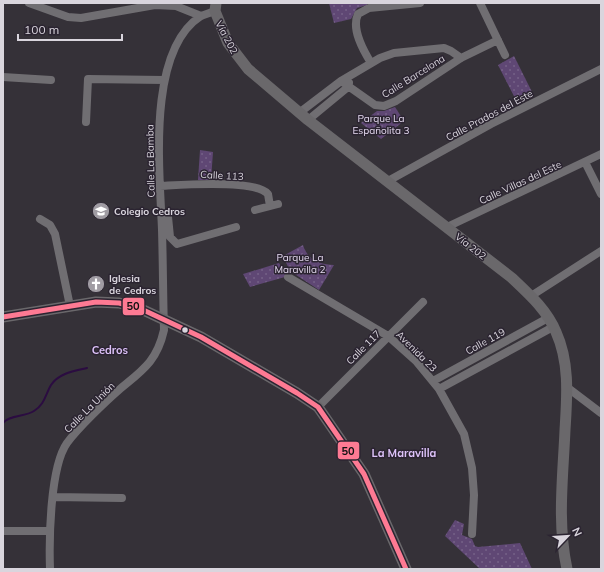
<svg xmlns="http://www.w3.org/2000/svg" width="604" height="572" viewBox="0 0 604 572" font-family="Mulish,sans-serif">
<defs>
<pattern id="park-dots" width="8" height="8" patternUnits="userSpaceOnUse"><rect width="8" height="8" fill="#5f4774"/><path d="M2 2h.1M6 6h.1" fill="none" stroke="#756187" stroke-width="1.8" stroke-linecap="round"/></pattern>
</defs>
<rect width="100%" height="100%" fill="#353138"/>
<path fill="url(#park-dots)" d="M329,3H367V5L357,8L351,19L334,23Z
M514,56L534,96L518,104L498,65Z
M395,107L404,121L381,139L361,123L377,111H384Z
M200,150L213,152L211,180H198Z
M303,245C307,259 320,265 334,265L319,290L290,271L283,256Z
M279,263L286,275L285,277L250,287L243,274Z
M455,520L464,524L462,535L472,539L475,546L478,547L520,543L532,569H480L445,536Z"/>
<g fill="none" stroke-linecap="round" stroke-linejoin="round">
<path stroke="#2b0c41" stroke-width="2" d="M3,423C9,415 25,417 34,411C45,404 45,395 51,385C59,373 74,371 87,368"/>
<path stroke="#706e72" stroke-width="8" d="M29,3L68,17L81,18L155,5L176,6L201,16
M480,3L505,55
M371,63C363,50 351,29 358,14L369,8L420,3
M3,77L51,80
M341,81L375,105L384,106L396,101L461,58L498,40
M299,113L341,81L380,58L394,53L444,48L451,51L461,58
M308,120L348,87L349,83
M86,122L88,79L164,80
M585,162L601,194
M388,181L491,124L601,69
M160,186C181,185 255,179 268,194L270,206
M255,210L278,204
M161,215L168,217L170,237L177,244L236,227
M40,219L50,225L55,234L70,306
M447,227L601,154
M288,277L388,336L416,361L439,389L464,434L472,468L474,495L472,534
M531,296L601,251
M433,381L548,318
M568,388L601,413
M439,389L553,327
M318,407L423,302
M53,497L122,498
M3,531H49
M50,569C49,540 50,467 67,443C78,428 105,402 120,389C143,370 157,361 164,330C163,297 163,263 162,230C160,173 146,51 201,16C205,14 210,13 215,11"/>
<path stroke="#6a686b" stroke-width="11" d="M216,3L215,11L228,43L248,69L308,120L512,278C529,294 547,310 556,332C570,363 567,397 565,430C563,477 557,523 567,569
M3,317L96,302L119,303L139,308L201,337L297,393L318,407L364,474L406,569"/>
<defs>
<path id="bus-1" d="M3,317L96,302L119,303L139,308L201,337L297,393L318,407L364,474L406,569"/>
</defs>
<use href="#bus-1" stroke="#2b2431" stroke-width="8"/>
<use href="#bus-1" stroke="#fe7a93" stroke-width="5"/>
</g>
<defs>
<symbol id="school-disc" viewBox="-11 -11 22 22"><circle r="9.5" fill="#a09ca3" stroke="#2b2431"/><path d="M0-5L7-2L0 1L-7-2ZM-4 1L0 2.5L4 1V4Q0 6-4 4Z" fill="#fff"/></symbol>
<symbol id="church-disc" viewBox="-11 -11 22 22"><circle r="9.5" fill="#a09ca3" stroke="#2b2431"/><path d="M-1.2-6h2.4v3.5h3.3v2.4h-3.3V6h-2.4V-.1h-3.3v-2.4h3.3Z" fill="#fff"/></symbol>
</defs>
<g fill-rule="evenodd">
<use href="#school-disc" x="91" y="201" width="20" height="20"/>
<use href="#church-disc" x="86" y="274" width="20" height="20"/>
</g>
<circle fill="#d9d5dd" stroke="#2b2431" stroke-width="1.5" cx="185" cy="330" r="3.5"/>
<g text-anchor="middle" stroke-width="3" stroke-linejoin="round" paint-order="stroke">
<g font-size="10" fill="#d9d5dd" stroke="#2b2431">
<text transform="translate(227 37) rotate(62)" y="4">Vía 202</text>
<text transform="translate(413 76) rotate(-32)" y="4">Calle Barcelona</text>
<text transform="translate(489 115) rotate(-28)" y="4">Calle Prados del Este</text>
<text transform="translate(150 161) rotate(-91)" y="4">Calle La Bamba</text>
<text transform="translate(222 175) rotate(3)" y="4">Calle 113</text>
<text transform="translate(520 182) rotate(-25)" y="4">Calle Villas del Este</text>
<text transform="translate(471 246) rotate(38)" y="4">Vía 202</text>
<text transform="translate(485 341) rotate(-29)" y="4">Calle 119</text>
<text transform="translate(363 347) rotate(-45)" y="4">Calle 117</text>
<text transform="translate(417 351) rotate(45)" y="4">Avenida 23</text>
<text transform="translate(89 407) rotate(-45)" y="4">Calle La Unión</text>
</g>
<g font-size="10" fill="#e5daf0" stroke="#2b2431">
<text x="381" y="122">Parque La<tspan x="381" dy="12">Españolita 3</tspan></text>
<text x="300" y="261">Parque La<tspan x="300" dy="12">Maravilla 2</tspan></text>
</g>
<g font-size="10" font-weight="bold" fill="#d9d5dd" stroke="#2b2431" text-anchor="start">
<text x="114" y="215">Colegio Cedros</text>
<text x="109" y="282">Iglesia<tspan x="109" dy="12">de Cedros</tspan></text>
</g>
<g font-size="11" font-weight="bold" fill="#ddc2f9" stroke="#2b2431">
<text x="110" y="354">Cedros</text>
<text x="404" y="457">La Maravilla</text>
</g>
</g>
<g stroke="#2b2431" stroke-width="1.5">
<rect x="122" y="297" width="23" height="19" rx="4" fill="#fe7a93"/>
<rect x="337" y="441" width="23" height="19" rx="4" fill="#fe7a93"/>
</g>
<g font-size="11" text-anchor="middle" font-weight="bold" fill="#111">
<text x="133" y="310">50</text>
<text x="348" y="455">50</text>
</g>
<rect width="604" height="572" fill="none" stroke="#d9d5dd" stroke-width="8"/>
<g transform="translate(568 536) rotate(65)" stroke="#2b2431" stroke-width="3" paint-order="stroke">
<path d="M0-3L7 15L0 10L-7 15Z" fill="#d9d5dd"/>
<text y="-6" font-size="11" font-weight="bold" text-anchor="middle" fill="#d9d5dd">N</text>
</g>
<path d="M18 34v6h104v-6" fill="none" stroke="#d9d5dd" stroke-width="2"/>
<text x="24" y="34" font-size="12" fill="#d9d5dd" stroke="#2b2431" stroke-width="3" paint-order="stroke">100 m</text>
</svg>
